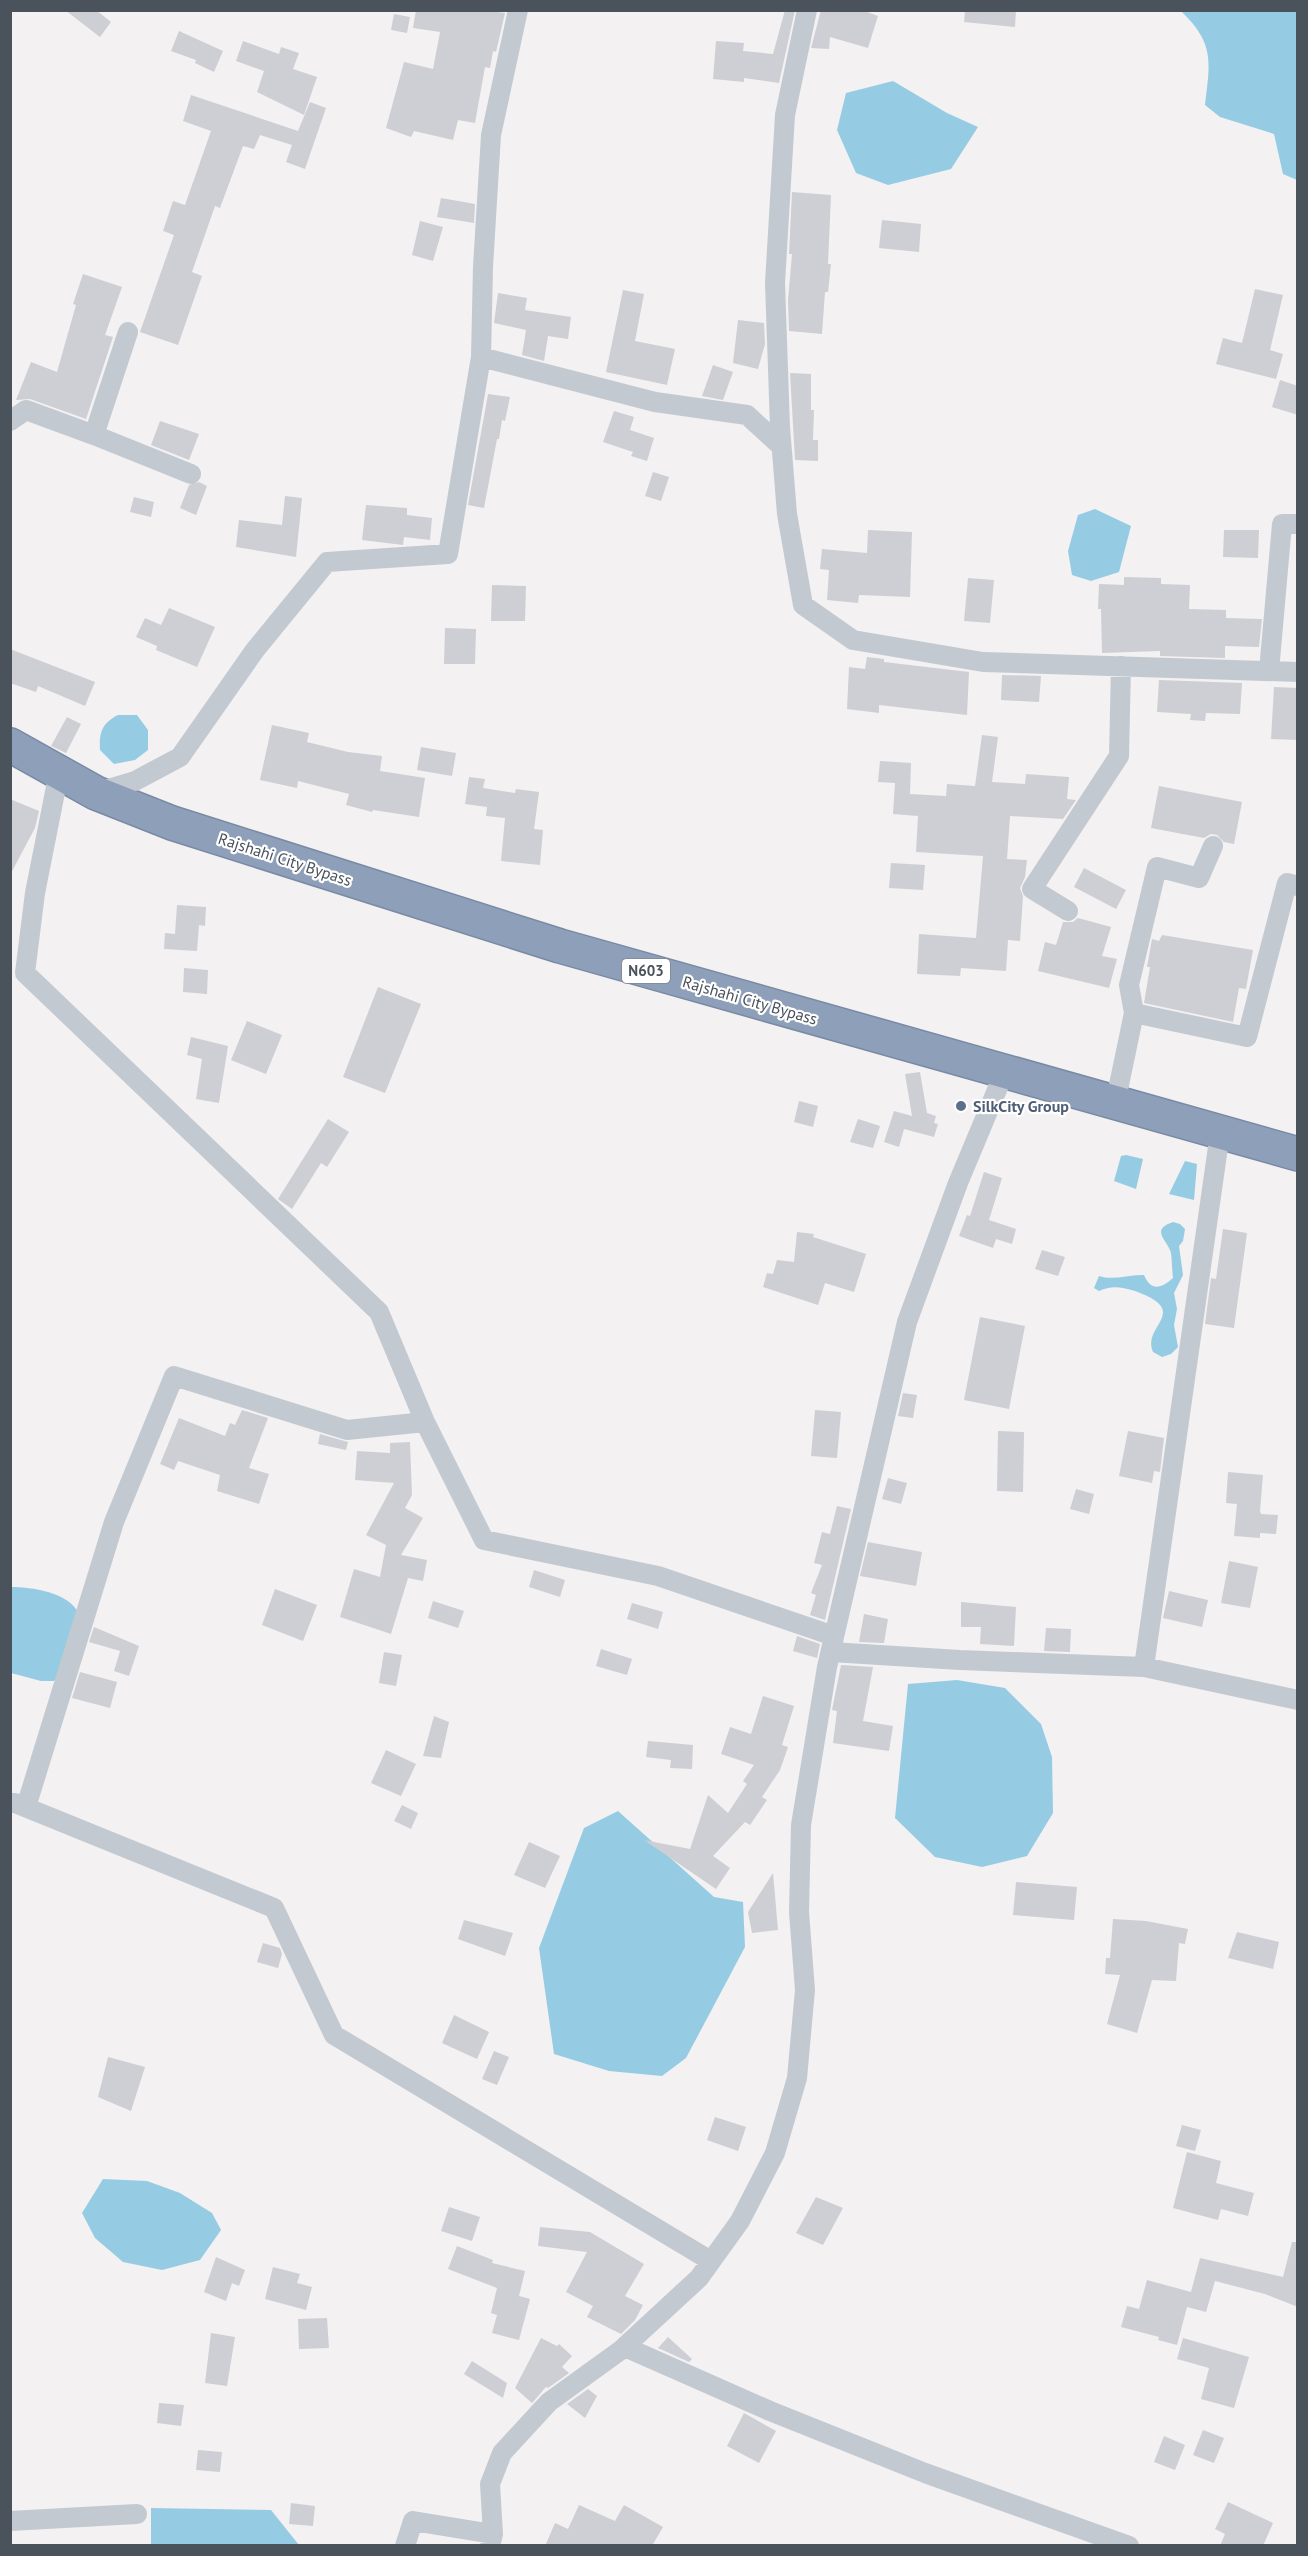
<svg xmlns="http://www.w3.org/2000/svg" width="1308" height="2556" viewBox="0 0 1308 2556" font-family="'PT Sans',sans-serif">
<rect width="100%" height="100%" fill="#f3f1f1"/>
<path fill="#96cce3" d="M1181,11H1297V180L1283,174L1274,134L1220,117L1205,105C1210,61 1215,44 1181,11Z
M893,81L947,113L978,127L951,169L888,185L856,173L837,130L846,93Z
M1095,509L1131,526L1119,572L1091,581L1072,575L1068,551L1078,515Z
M118,715H137L148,730V750L135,760L114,764L100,750C99,733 102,723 118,715Z
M1126,1155L1143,1159L1136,1189L1114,1181L1121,1156Z
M1185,1161L1197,1164L1194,1200L1169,1194Z
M1173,1222L1180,1224L1185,1229L1183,1241L1179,1246L1183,1275L1174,1293L1177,1309L1174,1325L1178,1347L1171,1354L1162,1357L1153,1352C1141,1325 1193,1312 1135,1291C1121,1287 1112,1285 1099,1291L1094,1288L1099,1276C1113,1281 1129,1274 1144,1275C1151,1292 1162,1288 1173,1278C1172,1270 1172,1261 1171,1253C1168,1240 1149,1230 1173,1222Z
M10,1587C32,1587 69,1592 79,1614L62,1673L54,1681H41L11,1673Z
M957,1680L1005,1688L1041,1724L1052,1757L1053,1813L1027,1856L982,1867L935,1857L895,1818L908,1684Z
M618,1811L714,1897L743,1902L745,1947L686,2058L662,2076L609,2071L554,2054L539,1948L584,1828Z
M103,2179L147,2181L180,2193L212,2213L221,2230L200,2260L162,2270L123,2262L95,2238L82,2213Z
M151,2508L271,2510L299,2545H151Z"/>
<path fill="#cecfd4" d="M65,10H96L111,22L100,37Z
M416,10L491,11L505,13L496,52L493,51L490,68L485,67L475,123L458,120L453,140L414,131L411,137L386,128L404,62L433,69L440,32L413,28Z
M785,10H795L779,83L744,78V82L713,79L716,41L744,43L743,51L773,54Z
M821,10H862L878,16L868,48L830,37L829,49L811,48Z
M965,10H1016L1015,27L964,22Z
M394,14L410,17L407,33L391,30Z
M179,31L223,51L214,72L195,63L196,60L171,51Z
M243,41L279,54L281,47L299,53L293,69L317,77L304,115L257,92L264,71L236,61Z
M191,95L298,131L310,102L326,108L305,169L286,162L292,145L260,135L254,149L243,146L220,208L215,206L192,272L202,276L178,345L140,332L174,235L163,231L173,201L185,205L211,131L183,121Z
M792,192L831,195L828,264H831L828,292H825L822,334L789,331L788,300L792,254H789Z
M441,198L475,204L474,223L437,217Z
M882,220L921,224L919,252L879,248Z
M420,221L443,227L433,261L412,255Z
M83,274L122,287L105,335L113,337L86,419L30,399L16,400L31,362L57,372L76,305L73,304Z
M1255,289L1283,295L1270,350L1283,354L1276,379L1216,364L1223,338L1242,343Z
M623,290L644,294L635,341L675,349L667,385L606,372Z
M498,293L527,298L525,310L571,317L568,339L548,336L544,361L522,355L526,330L494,323Z
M738,320L764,323L765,344L758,369L733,363Z
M713,365L733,372L723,400L702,396Z
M790,373L811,374V410H814L813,440H818V461L795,460Z
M1280,380L1298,386V415L1272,407Z
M488,394L510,397L505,421L502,420L499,439H497L484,508L468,505Z
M614,411L634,417L630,430L654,438L647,461L631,456L633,452L603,442Z
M160,421L199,434L189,460L151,445Z
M653,472L669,477L661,501L645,496Z
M199,482L207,486L196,515L180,508L189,485Z
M285,496L302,498L296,557L236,547L239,520L282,525Z
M134,497L154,502L151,517L130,512Z
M366,505L407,508V515L432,518L430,540L404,537L403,545L362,540Z
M868,530L912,532L910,597L859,595L858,603L827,600L829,570L820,569L822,549L867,553Z
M1224,530H1259L1258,558L1223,557Z
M1124,577L1161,578V584L1190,585L1189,609L1226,610V618L1262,619L1259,647L1225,646V658L1160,656V651L1102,653L1101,609H1098L1099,584L1124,585Z
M968,578L994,580L990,623L964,621Z
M492,585L526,586L525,621H491Z
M169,608L215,627L197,667L156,650L157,646L136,637L145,618L161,625Z
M445,628L476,629L475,664H444Z
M10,649L95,682L85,706L38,686L36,692L10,683Z
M867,657L884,659V662L969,672L967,715L879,705V713L847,709L849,667L865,669Z
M1002,675L1041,676L1039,702L1001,700Z
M1159,680L1242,683L1240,714L1206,713L1205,721L1190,720L1191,714L1157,712Z
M1274,687L1298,688V740L1271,739Z
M67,717L81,724L66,753L51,746Z
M272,725L309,733L307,742L348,752L382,756L380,771L425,778L419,817L373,810L372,812L346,805L349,794L298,781L297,788L260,780Z
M982,735L998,737L992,782L1025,784L1026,774L1069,777L1067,799L1076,800L1063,819L1010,816L1007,859L1027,860L1025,877L1020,888L1023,896L1020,941L1008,940L1006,971L961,968L960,976L917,974L919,934L976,938L983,856L916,852L918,816L893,814L895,783L878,782L880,761L911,763L910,794L946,796L947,784L975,786Z
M421,747L456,753L452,776L417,770Z
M469,777L485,779L483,788L515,793L516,789L539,792L534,829L543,830L540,865L501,861L505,818L486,816L487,807L465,804Z
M1159,786L1242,802L1234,844L1224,842L1217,835L1211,834L1204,838L1151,828Z
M10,799L39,811L35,828L10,875Z
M891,863L925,865L923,890L889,888Z
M1084,868L1126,890L1116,909L1074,887Z
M177,905L206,907L205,926L199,925L197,951L164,949L165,933L175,934Z
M1078,918L1111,927L1102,956L1117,959L1109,988L1038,971L1045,942L1056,945L1063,922H1073Z
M1162,935L1253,950L1246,989L1239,988L1233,1022L1144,1003L1150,967H1147L1152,939L1159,941Z
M184,968L208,970L207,994L183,992Z
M378,987L421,1004L385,1093L343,1077Z
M247,1021L282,1035L266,1074L231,1060Z
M191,1037L228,1046L219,1103L196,1099L202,1059L187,1055Z
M920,1072L927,1113L936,1116L934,1123L938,1124L934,1137L904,1129L899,1147L884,1142L894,1111L912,1116L905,1074Z
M799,1101L818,1106L813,1127L794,1122Z
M328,1119L349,1132L327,1167L321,1163L292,1209L278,1199Z
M858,1119L880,1126L873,1148L850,1142Z
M984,1172L1002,1178L989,1220L1016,1229L1012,1244L996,1239L993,1248L959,1236L967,1215L970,1216Z
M1223,1229L1247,1233L1234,1328L1205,1324L1211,1278L1216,1279Z
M797,1232L814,1234L813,1237L866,1254L854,1292L825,1283L818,1305L763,1287L767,1273L773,1274L777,1260L794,1262Z
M1042,1250L1065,1257L1058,1276L1035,1269Z
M980,1317L1025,1326L1009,1409L964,1400Z
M903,1393L917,1395L913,1418L898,1416Z
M242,1410L268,1418L249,1468L269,1474L259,1504L217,1491L220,1475L178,1461L174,1470L160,1464L179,1418L225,1436L230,1423L235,1425Z
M815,1410L841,1412L837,1458L811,1456Z
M998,1431L1024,1432L1023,1492L997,1491Z
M1128,1431L1164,1438L1160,1472L1154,1471L1152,1483L1119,1476Z
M320,1434L348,1442L346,1450L318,1444Z
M410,1442L412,1495L405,1508L423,1518L401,1555L427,1560L423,1581L408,1578L391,1634L340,1617L354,1569L380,1577L386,1545L366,1535L394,1483L355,1480L357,1451L390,1453V1443Z
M1228,1472L1263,1475L1260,1511L1261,1514L1278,1515L1276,1534L1260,1533V1538L1234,1536L1237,1504L1226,1503Z
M888,1478L907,1483L901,1504L882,1499Z
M1076,1489L1094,1494L1089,1514L1070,1509Z
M837,1506L851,1509L825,1620L810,1615L816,1595L811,1593L822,1565L814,1563L822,1532L830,1534Z
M868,1542L922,1552L916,1586L860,1576Z
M1229,1561L1258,1567L1250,1608L1221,1603Z
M534,1570L565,1580L560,1597L529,1587Z
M275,1589L317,1605L303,1641L262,1625Z
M1169,1591L1208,1600L1202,1627L1163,1618Z
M433,1601L464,1611L458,1628L428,1618Z
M961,1602L1016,1607L1014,1646L980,1644L981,1627H961Z
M632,1603L663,1612L658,1629L627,1619Z
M864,1614L888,1619L884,1643L859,1642Z
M94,1627L139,1646L129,1676L114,1671L120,1651L89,1642Z
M1046,1628L1071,1629L1070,1652L1044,1651Z
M797,1636L820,1644L817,1658L793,1651Z
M601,1649L632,1659L627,1675L596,1666Z
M384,1652L402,1655L396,1686L379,1683Z
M841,1665L873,1667L863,1721L893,1726L889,1751L833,1743L837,1711L832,1710Z
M80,1672L117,1682L110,1708L72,1698Z
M763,1696L794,1706L782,1745L788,1747L780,1770L762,1797L767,1800L750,1825L745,1822L713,1856L730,1868L716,1889L644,1840L690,1849L708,1795L728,1813L747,1784L743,1781L754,1765L721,1754L730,1727L751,1734Z
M434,1716L449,1722L441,1758L423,1756Z
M648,1741L693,1745L692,1769L670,1768L671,1760L646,1757Z
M386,1750L416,1764L401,1796L371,1783Z
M402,1805L418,1813L411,1829L394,1821Z
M529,1842L560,1856L545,1888L514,1875Z
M773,1873L778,1930L752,1933L748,1912Z
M1016,1882L1077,1887L1074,1920L1013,1915Z
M1113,1919L1146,1921L1188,1929L1185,1944L1179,1943L1176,1981L1152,1980L1137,2033L1107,2024L1120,1975L1105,1974L1106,1958H1110Z
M464,1920L513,1933L505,1956L458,1939Z
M1237,1932L1279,1942L1273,1969L1228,1958Z
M263,1943L280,1948L282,1954L278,1968L257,1962Z
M454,2015L489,2032L477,2059L442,2043Z
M494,2051L509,2057L497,2085L482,2079Z
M108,2057L145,2067L131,2111L98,2097Z
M715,2117L746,2127L738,2151L707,2140Z
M1182,2125L1201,2130L1195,2151L1176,2146Z
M1187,2152L1221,2161L1216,2183L1254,2193L1248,2216L1221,2209L1218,2220L1173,2208Z
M816,2197L843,2208L823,2245L796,2233Z
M449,2207L480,2217L472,2241L441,2231Z
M540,2227L590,2232L644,2264L625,2296L643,2305L635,2320L621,2334L587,2317L593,2306L566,2292L587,2252L538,2246Z
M1292,2242H1298V2307L1265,2294L1215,2281L1206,2312L1187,2307L1177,2345L1158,2340L1159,2337L1121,2327L1127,2306L1139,2309L1147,2280L1191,2292L1200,2258L1283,2277Z
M457,2246L493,2260L492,2263L525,2271L519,2296L530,2299L519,2340L492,2333L497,2315L491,2313L497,2288L448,2269Z
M216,2257L245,2270L239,2286L232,2283L226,2301L204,2292Z
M273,2267L300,2274L297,2283L312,2287L306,2310L265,2299Z
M327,2318L329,2348L299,2349L298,2319Z
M211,2333L235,2337L227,2386L205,2383Z
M668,2337L692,2359L689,2362L658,2348Z
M541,2338L557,2346L559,2344L572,2356L562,2367L569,2373L548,2388L546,2387L532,2403L515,2388Z
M1183,2338L1249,2357L1234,2408L1201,2399L1209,2368L1177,2359Z
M472,2361L507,2383L503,2398L464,2374Z
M588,2389L597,2396L585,2418L567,2404Z
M159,2403L184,2405L181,2426L157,2423Z
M744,2413L776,2431L759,2463L727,2446Z
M1203,2430L1224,2438L1214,2463L1193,2455Z
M1164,2436L1185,2445L1175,2470L1154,2462Z
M198,2450L222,2452L220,2472L196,2470Z
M1228,2502L1273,2523L1263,2546H1220L1225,2534L1215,2529Z
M291,2503L315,2506L313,2526L289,2524Z
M579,2505L615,2521L624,2505L663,2527L652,2546H545L555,2523L568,2529Z"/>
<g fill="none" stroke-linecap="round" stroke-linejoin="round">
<defs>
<path id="highway" d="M10,745L96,793L172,823L560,946L1298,1154"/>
</defs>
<use href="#highway" stroke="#798aa5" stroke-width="36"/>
<path stroke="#c3c9d1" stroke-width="20" d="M807,10L785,115L775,283L780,427L787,514L803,605L853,640L983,662L1298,672
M481,357L655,402L747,415L781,446
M10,421L26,410L94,435L128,332
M94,435L191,474
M1269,671L1282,524H1298
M59,772L35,893L25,973L379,1312L425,1422
M98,792L135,781L180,757L255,650L327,562L448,554L481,357L483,267L491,135L518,10
M1068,911L1032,889L1119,756L1121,666
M1134,1013L1129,985L1157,867L1199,878L1213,846
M1115,1104L1134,1013L1247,1037L1287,883L1298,886
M831,1652L960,1660L1144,1667L1298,1700
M1144,1667L1220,1133
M10,1803H15L274,1908L334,2035L711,2261
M26,1807L114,1522L174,1376L347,1430L425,1422L484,1540L658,1576L834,1636
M625,2347L770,2411L925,2473L1129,2546
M10,2521L137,2514
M405,2546L413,2521L493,2534
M490,2546L493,2534L490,2484L502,2453L549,2402L621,2350L699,2278L740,2221L775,2153L797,2078L805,1990L799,1912L801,1825L827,1667L907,1322L958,1183L1004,1073"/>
<use href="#highway" stroke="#8e9fba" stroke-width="33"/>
</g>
<circle fill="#5c6f8a" stroke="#fff" stroke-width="2" cx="961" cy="1106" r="6"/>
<g text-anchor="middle" stroke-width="4.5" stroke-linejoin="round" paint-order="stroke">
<rect fill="#fff" stroke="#80868d" stroke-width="1.5" x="622" y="959" width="48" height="24" rx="4.5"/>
<g font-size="15" font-weight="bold" fill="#4a525c">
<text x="646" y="976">N603</text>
</g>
<g font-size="16" fill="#4a525c" stroke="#fff">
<text transform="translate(285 859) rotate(18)" y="6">Rajshahi City Bypass</text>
<text transform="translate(750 1000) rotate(16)" y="6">Rajshahi City Bypass</text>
</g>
<g font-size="16" font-weight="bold" fill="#4e5e75" stroke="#fff" text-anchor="start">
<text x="973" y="1112">SilkCity Group</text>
</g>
</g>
<rect width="1308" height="2556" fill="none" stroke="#4a525c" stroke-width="24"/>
</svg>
